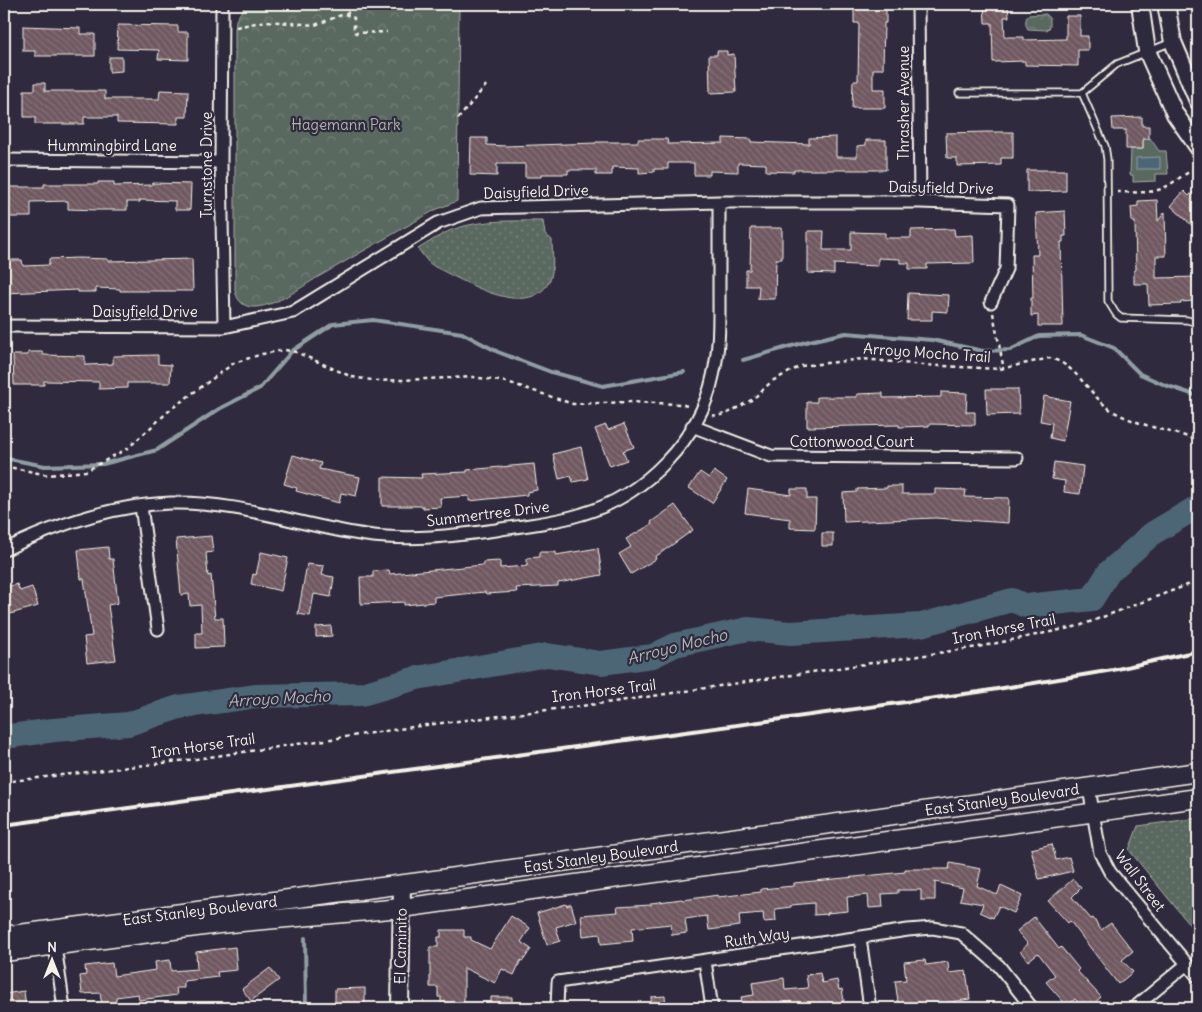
<svg xmlns="http://www.w3.org/2000/svg" width="1202" height="1012" viewBox="0 0 1202 1012" font-family="Delius,sans-serif">
<defs>
<pattern id="grass-dots" width="8" height="8" patternUnits="userSpaceOnUse" patternTransform="scale(1.25)"><rect width="8" height="8" fill="#5a6960"/><path d="M2 2h.1M6 6h.1" fill="none" stroke="#727f77" stroke-width="1.8" stroke-linecap="round"/></pattern>
<pattern id="park-crowns" width="20" height="18" patternUnits="userSpaceOnUse" patternTransform="scale(1.25)"><rect width="20" height="18" fill="#5a6960"/><path d="M2 6a3 3 0 1 1 6 0M12 15a3 3 0 1 1 6 0" fill="none" stroke="#727f77"/></pattern>
<pattern id="building-back-hatch" width="6" height="6" patternUnits="userSpaceOnUse" patternTransform="scale(1.25)"><rect width="6" height="6" fill="#705960"/><path d="M-1 5l2 2M0 0l6 6M5-1l2 2" fill="none" stroke="#857177"/></pattern>
</defs>
<rect width="100%" height="100%" fill="#2f2a3d"/>
<filter id="ink" filterUnits="userSpaceOnUse"><feTurbulence type="fractalNoise" baseFrequency=".02" numOctaves="2"/><feDisplacementMap in="SourceGraphic" scale="10" xChannelSelector="R" yChannelSelector="G"/><feConvolveMatrix kernelMatrix="1 2 1 2 8 2 1 2 1" color-interpolation-filters="sRGB"/></filter>
<g filter="url(#ink)">
<path fill="url(#grass-dots)" stroke="#a7ada4" d="M543,221L545,234L552,240C552,252 555,271 549,282C527,321 463,280 435,267L428,262L418,249C428,243 438,236 449,231C479,219 512,221 543,221Z
M1198,818V935L1129,850L1138,826Z"/>
<path fill="url(#park-crowns)" stroke="#a7ada4" d="M246,4H459L457,201L435,210C396,232 357,255 318,277C300,288 278,305 256,307C245,308 237,302 235,290V29L236,20Z
M1046,14L1050,18V27L1047,30L1028,29C1025,25 1025,19 1028,15Z"/>
<path fill="#5a6960" stroke="#a7ada4" d="M1150,138L1159,151H1166L1168,174H1156V181L1133,182V175H1130L1131,149H1143V139Z"/>
<path fill="#4d6676" stroke="#909ea4" d="M1160,157V169H1136V158Z"/>
<g fill="none" stroke-linecap="round" stroke-linejoin="round">
<path stroke="#909ea4" stroke-width="4" d="M743,360L809,341L846,333L932,340L983,351L1010,350L1039,336L1081,335L1114,348L1140,374L1165,385L1198,396
M4,458L45,466L103,464L157,450L219,409L260,388L292,351L333,324L373,320L462,333L498,352L551,372L603,386L684,372
M305,938L306,1008"/>
<path stroke="#4d6676" stroke-width="24" d="M4,737L54,730L128,724L179,707L257,696L362,694L417,678L547,655L601,663L653,656L675,645L748,629L790,633L921,625L1012,600L1026,606L1092,599L1109,572L1153,533L1192,510L1198,508"/>
</g>
<path fill="url(#building-back-hatch)" stroke="#f4f1e8" d="M854,4H886V23H884L883,69H873V89H885V108H852L853,81H858L859,23H854Z
M984,4H1005V5H1008L1009,17H1004L1005,37H1024V40L1066,39V16H1080V36H1088V50H1078V66L1025,65V61L993,62L992,23H985Z
M118,25L178,26V32H188V60L158,59L159,50L117,49Z
M23,26L80,28V34H95V56H35V51H23Z
M717,51H727V55L734,54L736,92L710,93L709,55H717Z
M109,57H122V71L109,72Z
M35,83H45V91H105V99H159L160,90L188,91L187,117H178V124L117,123V117H84V124H35V117H24V90H35Z
M1142,117V126H1149V139H1143V149H1126V130H1113L1112,118Z
M987,132H1013V158H1001V165L957,166V158H947L946,133Z
M836,137V157H857V146L866,145V140H886V170H794V172L766,171V164L738,163V172L710,171V175H694V163H668V169H654V172L639,173V168L612,167V175H596V170H568V174H542V177H525V164H497V176L470,175L471,138H487V145L506,146L596,143V142H638V139H667L668,144L723,143V138L751,139V142L809,144V138Z
M1027,170H1066V191L1027,192Z
M98,182H114V186L152,185V183L191,184L190,210H175V201L140,200V202H127V210H99L68,209V201L31,202V217H4V187H44V184H98Z
M1198,186V231L1171,206L1184,191L1189,196Z
M1157,200L1158,221L1165,212L1166,256H1156V278L1198,277V295H1194V301L1181,302V304L1149,305L1148,284H1134V270H1136L1135,222H1132L1131,207L1138,206V201Z
M1065,211L1066,236H1063V242H1061L1063,326H1038V315L1031,316V298H1033L1032,255H1038L1036,213Z
M751,228H782V259H776L775,299H758L759,286H746V270H750Z
M954,229L955,236L973,235L974,263L927,264V269H909V263H900V259L878,258V266L834,264V274L808,273V231H824L823,250H851V232L885,233V238H911V230Z
M79,258L108,259V261L192,259L193,291H120V289L96,288V292H78V290L4,293V260H22L23,266L49,265V259Z
M908,293L949,295L948,312L932,311V320H907Z
M28,352H43V355L85,356V365L113,364V356L158,355V364L171,365L170,383H127V388L99,389V382L44,381V385H14L13,355H28Z
M986,389H1018L1019,414L987,415Z
M941,392L967,393L966,412H975V425L929,424V426L899,427V425L807,427V402H817V397H857V394L883,393V398L941,397Z
M1044,396L1070,401L1063,441L1050,438L1052,423L1040,421Z
M624,424L634,447L623,451L627,460L610,466L595,429L606,425L608,430Z
M581,447L588,479L573,482L571,476L559,479L553,454Z
M293,455L321,463L319,469L360,477L356,496L341,493L339,503L296,491L297,488L284,484Z
M1054,462L1083,466L1080,494L1064,492L1065,481L1052,479Z
M534,464L537,490L527,492V495L469,501V496L440,498L441,507L423,508V506H382V477L422,478L421,474L467,472V470Z
M714,471L727,480L712,503L689,488L700,472L709,478Z
M887,486H902V494H935V489L966,490L965,497L1009,498L1008,523L935,518L844,522L843,493L857,492V489L887,488Z
M748,489L791,495V489H807V499H816L815,529L790,528V519L745,513Z
M675,505L693,530L655,557L656,559L631,574L619,554L631,547L626,539L652,524L651,522Z
M822,533H833V546H822Z
M211,536L213,552L206,553L208,576L211,575L215,618H223L224,647L196,648V633H202L201,605L190,606L189,594L181,595L176,539Z
M108,547L109,559H113L118,603L108,605L116,660L87,663L84,637L92,636L84,579H81L78,550Z
M598,548L602,575L558,583V586L516,588L517,592L486,594L485,592L434,597V602L404,605V602L361,604L360,577H373V571L389,570L390,574L483,565V562L500,561V568L527,566V558L539,557V552H556V555Z
M261,552L288,558L281,591L251,584L253,574L256,575Z
M307,564L324,566L322,575L334,577L331,597L314,594L310,616L298,614Z
M17,584L20,591L32,587L38,606L10,614L4,595V588Z
M331,626L332,636L316,637V627Z
M1052,844L1056,860L1069,857L1073,871L1039,879L1031,849Z
M950,863L981,869L977,886L997,895L1001,886L1022,896L1014,913L999,906L993,918L980,912L983,904L960,900L963,888L935,882V900H921V890H898V893L882,894L883,907L869,908L868,895L847,897L848,911L827,913L828,914L814,915V903L791,905V907L775,909L776,921L764,922L763,913L739,915L740,926L709,930L707,916L685,919L687,933L672,935L671,924L632,928L633,941L601,944L600,934L583,936L581,915L618,912L617,907L651,905V903L682,899L683,900L718,895V897L761,892V889L794,886V883L905,872V869H949Z
M1073,879L1081,888L1072,897L1091,919L1093,918L1101,930L1111,923L1133,951L1122,960L1133,972L1118,984L1070,921L1068,923L1048,901Z
M566,904L567,906L571,904L576,921L556,927L560,941L547,945L537,913Z
M511,916L530,928L521,942L531,949L523,961L521,960L514,975L502,969L495,983L464,968V1003L441,1004V997H438V987H430V947H438V937H441V930H464V937H471V940L490,949Z
M1034,917L1059,949L1061,947L1079,969L1077,971L1101,997L1089,1008H1083L1075,999L1067,1006L1046,982L1055,975L1038,953L1028,961L1020,951L1028,944L1017,931Z
M235,947L237,970L217,972L218,977L184,981V988H176L177,995L139,1000L138,994L116,997V1003L102,1005L100,993L82,994L80,976L86,975L85,966L112,963L114,976L156,970L155,962L170,960L171,971L197,969L196,952Z
M925,960L926,965L948,962L949,973L966,971L970,999L932,1005L933,1008H899L895,981L906,980L904,962Z
M270,968L279,980L251,1001L242,989Z
M820,973L822,983L837,980L839,990L842,989L844,1001L805,1008H743L741,997L754,995L752,983L784,978L785,990L808,988L806,975Z
M365,988V1008H349L350,1004H335V989Z
M24,991L26,1008H4V994Z
M665,996L666,1008H652L651,997Z
M491,997H512V1008H491Z"/>
<g fill="none" stroke-linecap="round" stroke-linejoin="round">
<defs>
<path id="lane" d="M959,93H1082L1117,64L1172,42
M1082,93L1105,146L1107,159L1108,301L1116,314L1121,318L1187,320L1198,323"/>
<path id="street" d="M222,4L221,162L224,327
M918,4L920,202
M4,160L221,162
M4,326L224,327L293,312L438,223L481,208L719,202H920L1008,205L1006,269L991,302
M692,426L771,456L1017,458
M141,506L158,629
M4,550C55,525 113,505 171,503C238,501 301,526 366,535C410,541 453,536 496,530C525,525 555,523 582,514C644,496 700,439 713,376C720,348 719,318 719,289C719,260 719,231 719,202
M1089,788L1100,853L1110,872L1198,977
M860,938L870,1008
M55,946L64,1008
M705,961L712,1008
M557,1008L558,982L908,930L933,928L961,933L999,966L1032,1008
M1134,1008L1187,964"/>
<path id="secondary" d="M1140,4L1147,51L1175,114L1198,147
M1166,4L1173,42L1198,101
M400,1008L402,885"/>
<path id="primary" d="M4,936L420,882L1198,772
M4,952L219,924L402,908L1198,798"/>
</defs>
<use href="#lane" stroke="#f4f1e8" stroke-width="9"/>
<use href="#street" stroke="#f4f1e8" stroke-width="15"/>
<use href="#secondary" stroke="#f4f1e8" stroke-width="20"/>
<use href="#primary" stroke="#f4f1e8" stroke-width="21"/>
<path stroke="#f4f1e8" stroke-width="2.5" stroke-dasharray="4 4" stroke-linecap="butt" d="M345,14L354,18V32L356,33L387,32
M236,27L266,21L315,25L352,11
M458,119L487,84
M1117,192C1130,192 1148,194 1161,189C1172,185 1181,175 1192,171
M993,313L1003,365L1000,368
M712,415L717,416L728,413L753,399L772,381L801,366L863,359L923,365L1000,369L1050,358C1077,365 1089,395 1111,410C1135,425 1171,431 1198,440
M4,466L48,475L86,471L128,448L171,409L234,363L262,354L285,350L296,352L352,377L378,381L473,377L507,382L573,404L629,402L681,404L690,407
M4,782L196,759L426,725L613,702L978,647L1079,626L1198,581"/>
<use href="#lane" stroke="#2f2a3d" stroke-width="5.5"/>
<use href="#street" stroke="#2f2a3d" stroke-width="11"/>
<use href="#secondary" stroke="#2f2a3d" stroke-width="16"/>
<use href="#primary" stroke="#2f2a3d" stroke-width="18"/>
<path stroke="#f4f1e8" stroke-width="4" d="M4,825L979,692L1113,670L1198,651"/>
</g>
</g>
<g text-anchor="middle" stroke-width="4.5" stroke-linejoin="round" paint-order="stroke">
<g font-size="15" fill="#f4f1e8" stroke="#2f2a3d">
<text transform="translate(904 103) rotate(-90)" y="5">Thrasher Avenue</text>
<text x="112" y="151">Hummingbird Lane</text>
<text transform="translate(207 165) rotate(-90)" y="5">Turnstone Drive</text>
<text transform="translate(941 188) rotate(1)" y="5">Daisyfield Drive</text>
<text transform="translate(536 192) rotate(-2)" y="5">Daisyfield Drive</text>
<text x="145" y="317">Daisyfield Drive</text>
<text transform="translate(927 353) rotate(4)" y="5">Arroyo Mocho Trail</text>
<text x="852" y="447">Cottonwood Court</text>
<text transform="translate(488 514) rotate(-7)" y="5">Summertree Drive</text>
<text transform="translate(1004 629) rotate(-11)" y="5">Iron Horse Trail</text>
<text transform="translate(604 691) rotate(-7)" y="5">Iron Horse Trail</text>
<text transform="translate(203 746) rotate(-8)" y="5">Iron Horse Trail</text>
<text transform="translate(1002 800) rotate(-8)" y="5">East Stanley Boulevard</text>
<text transform="translate(601 857) rotate(-8)" y="5">East Stanley Boulevard</text>
<text transform="translate(1140 881) rotate(53)" y="5">Wall Street</text>
<text transform="translate(200 911) rotate(-7)" y="5">East Stanley Boulevard</text>
<text transform="translate(757 938) rotate(-8)" y="5">Ruth Way</text>
<text transform="translate(401 946) rotate(-89)" y="5">El Caminito</text>
</g>
<g font-size="15" fill="#afb4ab" stroke="#2f2a3d">
<text x="346" y="130">Hagemann Park</text>
</g>
<g font-size="16" font-style="italic" fill="#b1b9ba" stroke="#2f2a3d">
<text transform="translate(677 646) rotate(-14)" y="6">Arroyo Mocho</text>
<text transform="translate(279 698) rotate(-3)" y="6">Arroyo Mocho</text>
</g>
</g>
<rect width="1202" height="1012" fill="none" stroke="#2f2a3d" stroke-width="20"/>
<rect x="10" y="10" width="1182" height="992" fill="none" stroke="#f4f1e8" stroke-width="2" filter="url(#ink)"/>
<g transform="translate(52 960)" stroke="#2f2a3d" stroke-width="4" paint-order="stroke">
<path d="M0-4L9 19L0 12L-9 19Z" fill="#f4f1e8"/>
<text y="-8" font-size="14" font-weight="bold" text-anchor="middle" fill="#f4f1e8">N</text>
</g>
</svg>
